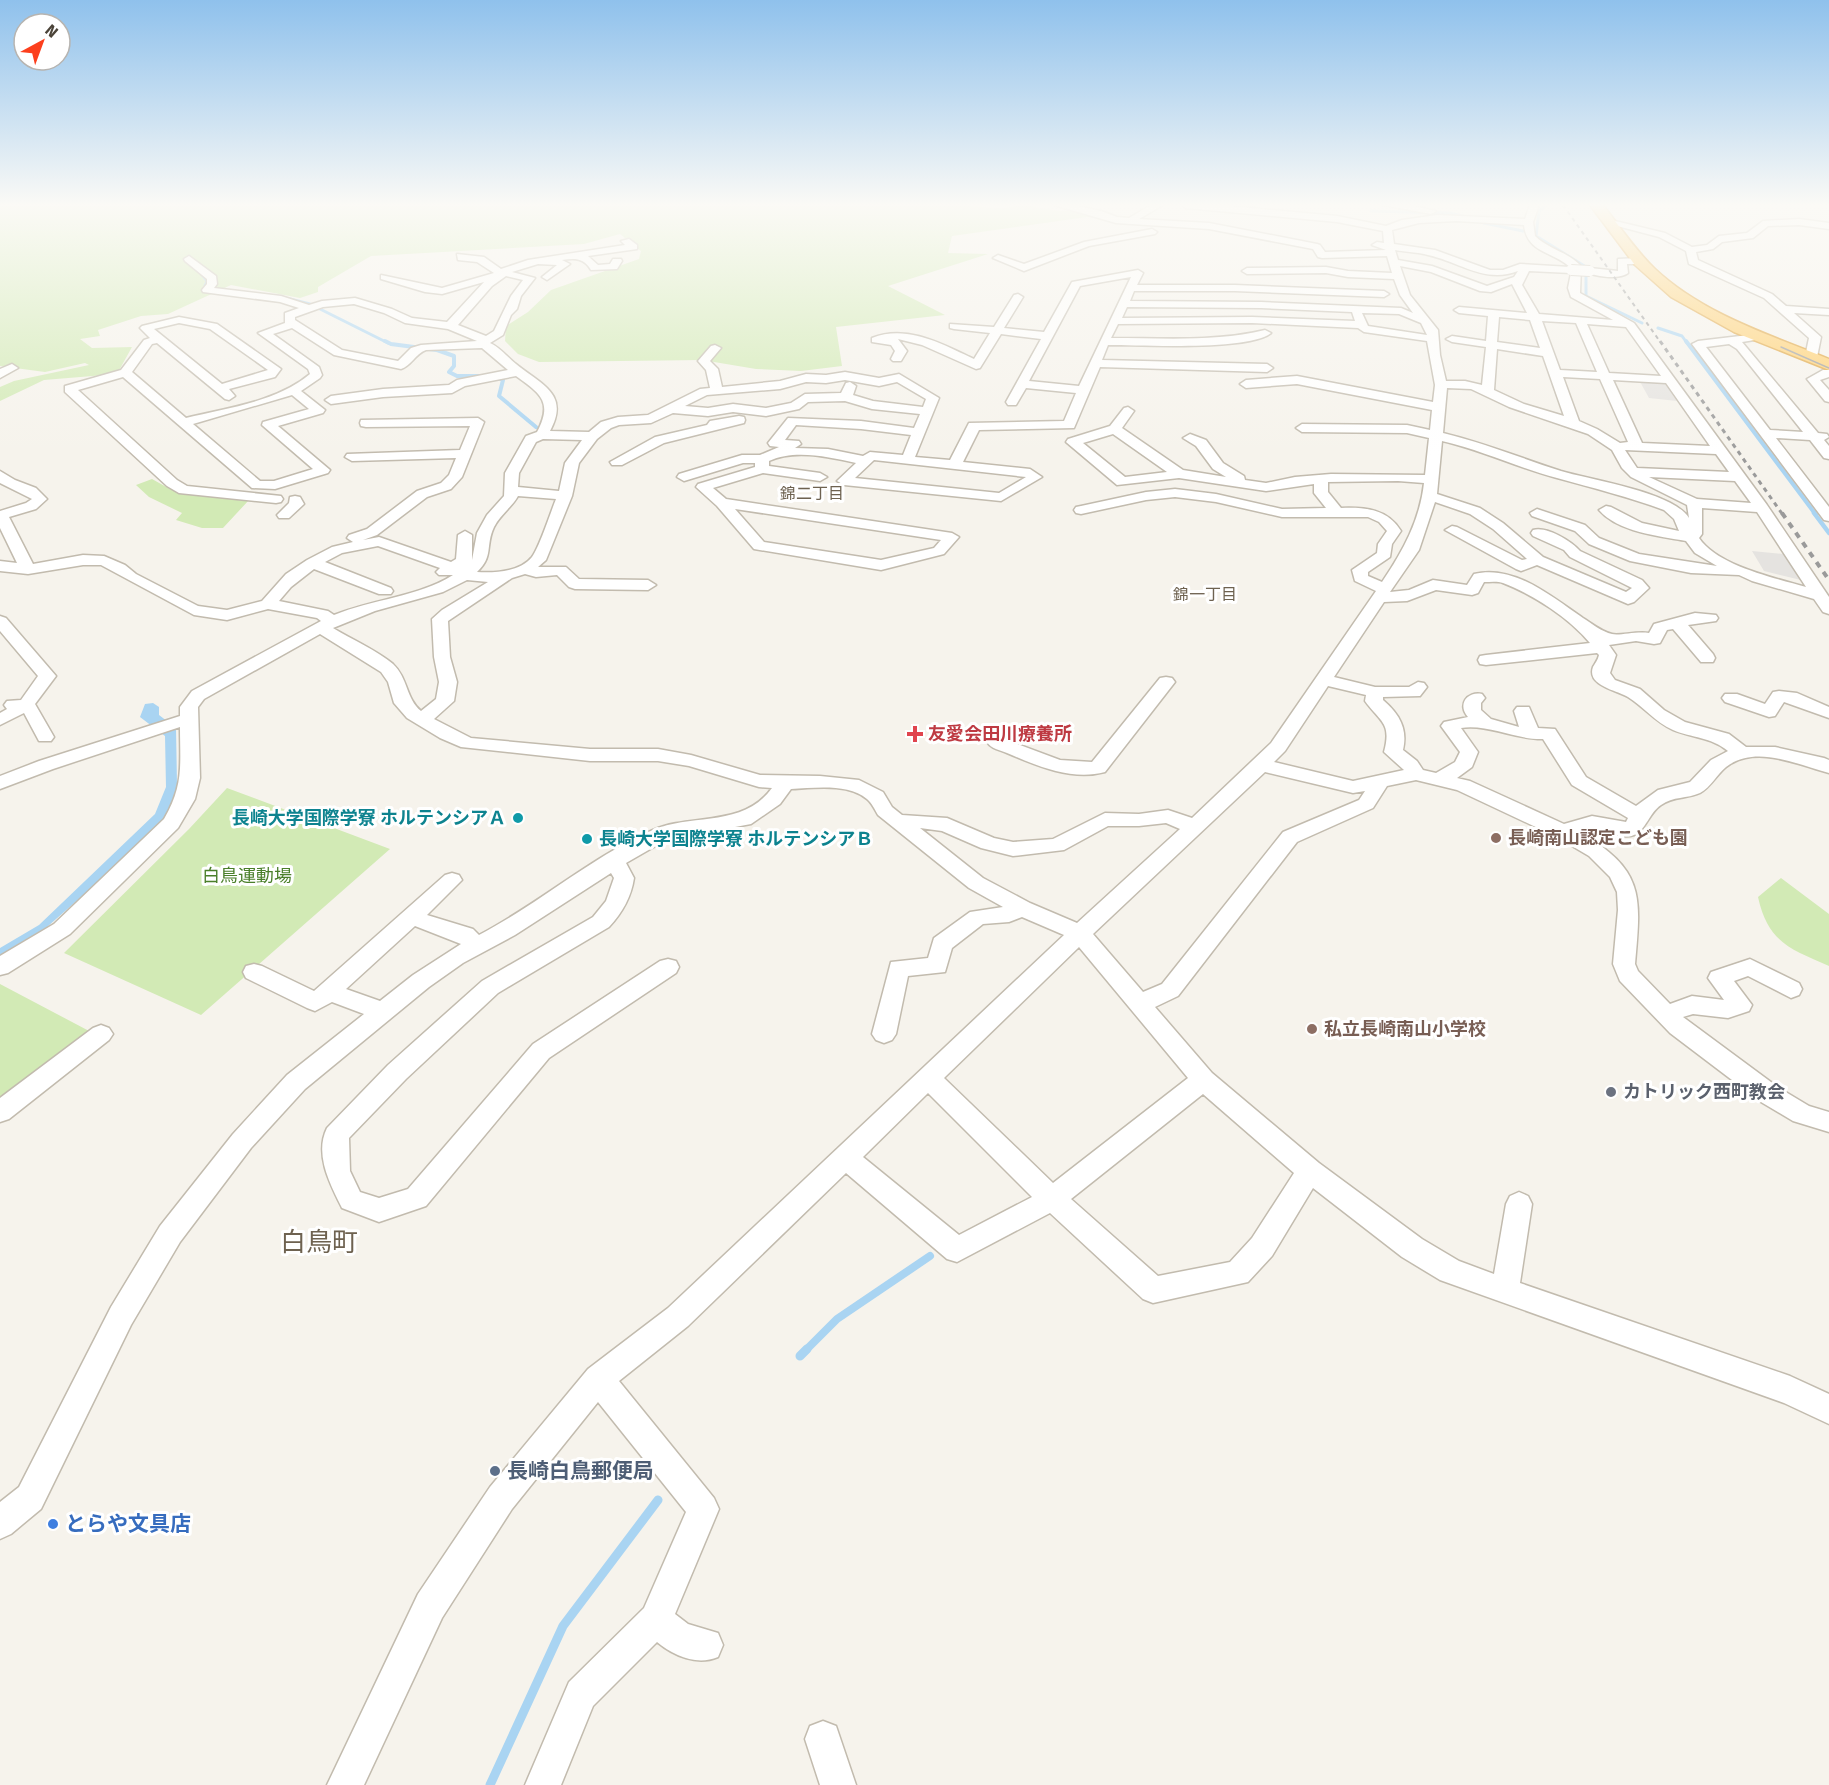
<svg xmlns="http://www.w3.org/2000/svg" width="1829" height="1785" viewBox="0 0 1829 1785" font-family="'Fira Sans','Noto Sans JP',sans-serif">
<rect width="100%" height="100%" fill="#f6f3ec"/>
<path fill="#d2eab5" d="M0,205H943L1004,208L1024,205L1059,211L1099,210L1128,220L1087,217L952,236L948,253L988,254L888,286L945,315L836,327L842,366L801,371L756,369L702,360L539,362L518,354L505,341L506,326L528,312L551,290L639,259L641,251L620,234L584,244L371,256L318,287V292L300,298L231,285L168,314L141,316L98,330L100,336L80,339L92,348L132,347L117,374L44,380L0,401V387L14,381L89,365L85,363L45,372L0,366Z
M152,479L170,489L249,500L223,528H202L176,520L182,513L149,497L136,485Z
M227,788L390,849L201,1015L64,953L189,829Z
M1781,878L1829,914V966C1791,949 1768,943 1758,897Z
M0,984L91,1032L0,1103Z"/>
<path fill="#e5e3e0" d="M1639,380L1664,381L1677,401L1649,398Z
M1752,551L1784,554L1805,581L1764,571Z"/>
<path fill="#a9d4f2" d="M153,703L159,707V715L176,728L177,784L174,799L167,815L97,883L47,927L0,955V948L39,925L155,814L166,787L165,736L140,717L145,704Z"/>
<g fill="none" stroke-linecap="round" stroke-linejoin="round">
<path stroke="#a9d4f2" stroke-width="3" d="M1547,205L1539,211L1536,236L1586,267V296L1642,323
M1371,211L1450,213L1470,218
M1484,223L1523,231
M200,272L207,281L203,291L229,294
M290,299L310,304L388,343
M1658,328L1682,336L1687,343"/>
<path stroke="#a9d4f2" stroke-width="4" d="M385,341L391,344L437,350L454,356V366L449,372L457,376H485
M1686,341L1816,515
M495,377L503,380L499,396L536,427"/>
<path stroke="#a9d4f2" stroke-width="4.5" d="M1814,513L1829,533"/>
<path stroke="#a9d4f2" stroke-width="8" d="M805,1351L837,1319L930,1256"/>
<path stroke="#a9d4f2" stroke-width="9" d="M800,1356L807,1349
M490,1785L563,1626L658,1500"/>
<defs>
<path id="minor" d="M1054,205H1073L1101,211L1117,217L1129,218L1151,205H1163L1139,219L1209,223L1317,244L1320,245L1325,252L1386,250L1372,245L1377,242L1384,243L1383,231L1337,222L1186,208L1182,205H1219L1337,216L1386,226L1402,220L1437,215L1525,219L1530,205H1539L1533,222L1535,236C1548,249 1568,252 1581,266L1580,293L1634,323L1767,505L1829,597V614L1823,612L1814,599L1752,581L1739,575L1691,573L1630,561L1589,544L1575,531L1532,516L1530,513L1537,509L1585,525L1599,538L1639,554L1717,566L1695,553L1686,541C1659,536 1618,532 1599,510L1606,506L1611,507L1642,523L1679,531L1674,519L1664,510C1629,497 1593,488 1557,478C1518,468 1482,450 1442,441L1437,494L1480,508L1503,523L1543,557L1626,592L1632,588L1570,557L1564,550L1533,536L1531,533L1533,530C1547,526 1571,541 1580,551L1642,580L1649,588L1634,602L1628,604L1537,565L1521,571L1516,569L1445,530L1452,526L1457,527L1522,560L1527,559L1493,529L1470,514L1435,502L1419,550L1390,592L1409,590L1433,580L1467,585L1474,574C1514,564 1552,597 1583,618C1591,623 1602,632 1612,634C1619,636 1636,631 1649,633L1654,624L1695,613L1716,615L1718,618L1716,621L1688,625L1713,654L1715,658L1713,662H1701L1673,629L1667,630L1660,643L1654,644L1636,641L1609,645L1616,655L1610,673L1615,680L1640,689L1664,710L1685,722L1729,734L1746,747H1775L1824,758L1829,760V773C1798,765 1756,744 1726,767C1717,774 1711,787 1700,793C1687,799 1673,796 1661,805C1649,813 1646,830 1634,835C1621,840 1606,829 1593,829C1589,829 1583,831 1580,832C1645,871 1641,895 1635,964L1638,971L1670,1004L1692,996L1724,1000L1708,978L1711,972L1750,959L1799,983L1802,989L1799,995L1791,998L1748,976L1734,981L1752,1005L1749,1011L1728,1018L1693,1014L1683,1017L1779,1088L1809,1106L1829,1112V1132L1793,1121L1761,1102L1670,1033L1620,981L1613,964L1618,910L1617,892L1610,877L1589,856L1555,836L1457,790L1416,780L1387,786L1373,808L1297,842L1178,996L1155,1007L1212,1073L1319,1163L1422,1239L1459,1261L1494,1274L1506,1204L1510,1196L1519,1192L1528,1196L1532,1204L1520,1283L1790,1376L1829,1394V1424L1784,1403L1440,1280L1402,1257L1313,1188L1272,1256L1248,1282L1153,1303L1143,1299L1050,1213L957,1262L947,1259L846,1173L688,1326L619,1381L714,1498L719,1509L675,1614L688,1624L718,1633L723,1645L718,1657C697,1666 674,1656 657,1642L593,1706L561,1785H525L569,1682L644,1608L686,1512L598,1402L512,1509L442,1618L364,1785H327L418,1594L490,1487L588,1369L668,1308L1064,935L1022,917L1009,922L983,924L952,948L945,972L908,976L896,1034L892,1040L884,1043L876,1040L872,1034L891,962L928,958L934,938L970,912L1003,907L969,888L878,815C875,810 872,803 867,799C848,783 814,788 791,789L780,804L751,824L666,840L626,863L634,878C631,898 622,913 609,927L498,993L406,1079L349,1138L350,1171L360,1192L379,1198L408,1189L533,1044L660,961L668,959L676,961L679,967L676,973L549,1058L426,1206L379,1222L342,1208C330,1184 314,1154 327,1128L388,1065L482,981L593,917L606,901L614,878L611,873L515,935L463,963L429,987L305,1089L251,1148L180,1242L131,1325L41,1509L11,1534L0,1539V1502L19,1487L111,1307L160,1226L233,1134L287,1075L364,1014L332,1002L315,1011L307,1008L246,978L243,972L246,966L254,964L262,966L314,991L445,875L452,873L459,875L462,880L427,915L473,929L479,935C539,904 591,857 653,830C692,813 743,828 772,788L759,787L689,766L658,761H590L461,747L440,738L407,718L394,703L388,682L381,672L320,634L204,699L198,707L200,778L195,799L178,828L70,934L8,973L0,975V956L54,924L164,819C184,785 180,765 180,727L53,769L0,789V776L39,761L180,716V707L192,691L321,621L317,618L268,609L227,620L194,615L101,565H83L28,574L0,571V561L17,563L0,528V511L26,503L32,499L0,483V471L15,480L36,488L47,499L36,509L9,517L33,564L83,555L104,556L125,565L136,574L198,606L227,610L262,601L286,574L307,560L332,547L353,542L347,538L349,535L367,529L417,491L441,483L449,475L456,458L352,461L345,457L347,454L460,450L470,426L366,427L361,426L360,423L361,420L478,418L484,422L462,477L451,489L427,497L377,535L363,540L379,537L451,562L456,559L458,535L465,531L472,535V560L477,533L487,515L504,496L505,473L526,436L537,432C553,402 541,394 516,376L465,386L452,393L383,397L331,404L325,400L331,396L383,389L449,385L457,380L508,370L482,348L426,350C415,354 411,366 401,369L334,355L292,328L273,334L319,367L322,375L320,378L301,391L325,410L323,413L278,426L330,470L328,473L275,489L252,488L123,377L78,390L177,480L187,486L281,496L283,499L281,502L276,503L179,493L167,486L65,392V386L121,370L144,340L150,338L140,328L142,326L179,317L217,324L281,369L275,377L229,389L235,396L229,400L225,399L157,343L152,344L132,372L186,418C226,408 277,402 310,374L308,369L258,333L285,323V313L299,308L280,302L203,292L202,290L207,284V279L185,261L184,259L189,256L216,276L217,284L214,288L281,296L309,305L322,301L355,298L392,309L412,318L447,322L484,282L442,294L425,292L381,279V275L442,288L494,273L477,262L458,260L457,254L484,257L501,269L528,260L625,245L621,241L629,239L637,245V249L588,256L598,265L610,264L613,259H621L622,261L617,269L591,270C584,258 575,258 562,260L570,264L547,280L542,277L557,265L538,264L512,272L535,278L521,296L517,309L511,315L503,335L490,343C501,348 507,357 516,364C542,385 570,394 550,431L589,432L601,422L618,417L648,415L700,389L710,388L706,370L698,361L711,346L715,345L721,348L710,361L718,369L722,387L780,381L806,374L826,375L845,372L879,378L899,374L939,398L915,457L950,460L969,423L1064,421L1076,393L1026,388L1016,405H1008L1006,402L1041,339L1001,334L980,368L976,369L922,345L898,339L907,351L901,361H893L891,359L895,351L891,345L872,342V338C907,324 942,344 974,359L990,333L954,329L950,328V324L994,327L1014,295L1018,294L1023,297L1004,328L1044,332L1072,282L1138,270L1143,273L1137,285H1235L1384,291L1389,294L1384,297L1235,291H1134L1130,301L1261,302L1401,308L1413,313L1400,295L1394,279L1348,277L1326,273L1247,274L1242,271L1247,268L1326,267L1348,271L1392,273L1387,256L1322,258L1318,257L1313,249L1209,229L1116,223ZM1456,221L1524,225C1527,253 1552,251 1570,267L1520,264L1503,270H1490L1435,250L1394,244L1392,230L1419,223ZM1395,250C1406,252 1418,252 1428,255C1460,262 1485,284 1518,271L1514,277L1487,286L1432,266L1398,260ZM1400,266L1431,272L1480,291L1491,292L1512,284L1527,313L1459,307L1454,310L1459,313L1488,316L1486,341L1452,336L1446,339L1452,342L1486,347L1482,385L1465,381H1446L1440,355L1438,330L1410,295ZM1529,271L1571,273L1568,288L1571,297L1613,320L1539,314L1522,285ZM506,276L523,280L511,296L494,331L486,336L458,325L492,286ZM1131,277L1079,386L1029,381L1080,286ZM354,304L384,313L405,323L448,329L477,341L421,345L411,348L398,361L342,350L295,320V317L323,307ZM1127,307L1261,308L1352,312L1355,321L1252,317L1122,318ZM1362,313L1399,314L1421,323L1427,335L1368,326ZM1499,317L1530,320L1540,348L1497,342ZM1542,321L1576,323L1597,372L1560,370ZM179,323L210,329L268,370L222,384L154,329ZM1252,323L1358,328L1364,332L1427,341L1435,385L1433,402L1297,376L1246,380L1240,384L1246,388L1297,384L1432,410L1430,430L1407,425L1302,424L1296,428L1302,432L1407,433L1429,438L1425,475L1331,474L1295,477L1266,483L1245,480L1244,476L1223,463L1206,440L1190,434L1183,438L1196,446L1213,469L1226,477L1183,470L1122,428L1134,411L1128,407L1124,408L1110,426L1068,439L1066,442L1117,485L1179,478L1266,491L1314,484V493L1326,508L1282,509L1216,494L1175,489L1146,492L1081,506L1076,507L1074,510L1076,513L1081,514L1146,500L1175,497L1216,502L1282,517H1368L1379,522L1387,531L1378,544L1377,553L1352,570L1355,581L1376,591L1271,743L1192,818L1168,810L1139,814L1105,813L1053,839L1013,842L994,838L947,818L902,815L892,807L883,792L859,780L820,776L760,775L691,755L658,749H590L471,738L434,719L454,701L457,682L450,657L448,621L512,578L525,574L536,577L557,575L569,587L575,589L648,590L656,585L648,580L579,579L566,567H538L546,560L572,496L579,463L597,439L611,428L619,425L651,423L673,413L708,416L733,412L766,416L799,409L808,402L845,401L872,409L920,414L914,428L861,421L788,418L768,443L770,446L779,447L760,455H742L679,474L677,477L684,481L743,463H755V467L698,484L696,487L717,506L754,549L881,570L944,554L959,537L952,533L726,499L713,488L763,473L820,481L827,477L820,473L769,466V461C795,449 828,457 856,463L837,481L844,485L1001,501L1042,477L1030,469L963,462L979,430L1074,428L1100,367L1267,372L1273,368L1267,364L1102,360L1108,345C1141,345 1249,351 1271,333L1265,330C1215,342 1163,338 1111,338L1118,324ZM1587,324L1626,327L1661,376L1609,373ZM1497,349L1543,356L1564,416L1524,404L1494,390ZM1563,377L1600,379L1628,442L1620,443L1597,429L1579,421ZM845,380L879,386L897,382L926,399L923,407L873,401L853,395L856,386L850,382L846,383L841,393L805,394L791,403L766,408L733,404L708,408L685,406L707,395L780,389L806,382L826,383ZM1613,380L1666,383L1710,446L1642,443ZM1447,388L1471,389L1509,407L1588,434L1612,450L1622,468L1631,477L1687,505L1689,518C1673,492 1591,480 1561,471C1521,458 1484,443 1443,433ZM292,395L309,409L263,422L262,425L313,469L274,481H260L193,424ZM796,425L861,429L911,435L903,455L870,452L863,456L828,449L795,448L801,444L799,441L785,440ZM1113,434L1167,472L1125,477L1083,443ZM543,439L582,440L565,463L559,491L518,487L519,473L536,442ZM1625,450L1716,454L1729,472L1637,468ZM874,460L1026,477L999,493L855,478ZM1649,477L1735,481L1751,503L1697,499ZM1398,481L1424,483C1420,520 1403,551 1382,582L1368,576V572L1390,557L1392,544L1401,531C1388,509 1365,507 1341,508L1328,492V482ZM518,496L556,499C550,514 540,546 532,557C520,572 494,573 477,572C494,556 485,546 494,527C500,515 512,507 518,496ZM1702,508L1757,512L1806,587C1775,578 1718,566 1699,538L1702,534ZM735,509L941,540L934,548L881,560L764,542ZM378,546L440,568L436,572L439,575H453C418,597 373,599 334,615L328,611L279,601L291,587L314,569L379,594H391L393,591L391,588L325,562L342,553ZM467,580L488,582L442,610L432,619L434,657L439,682L436,699L421,711C406,699 408,678 393,664C378,651 351,639 333,628L375,611L443,592ZM1484,582C1490,582 1498,581 1503,583C1534,595 1569,618 1590,643L1486,655L1480,656L1478,660L1480,664L1486,665L1597,653L1599,655C1598,660 1595,663 1593,667C1586,686 1619,691 1628,697C1644,707 1655,722 1673,730C1692,738 1711,737 1728,751L1711,760L1690,782L1658,790L1636,806L1586,777L1555,729L1538,728L1529,707H1517L1514,711L1519,727L1491,719L1481,710V703L1485,698L1482,694C1467,691 1457,705 1468,717L1444,722L1441,726L1460,752L1455,762L1436,773L1423,770L1417,761L1403,750C1408,728 1399,714 1383,700V697L1420,696L1427,687L1424,683L1418,682L1409,687H1375L1334,677L1384,602L1407,601L1436,590L1472,595L1478,593ZM1328,686L1366,695L1365,701C1380,722 1392,722 1384,752L1404,770L1353,781L1274,762L1285,751ZM1461,728C1489,724 1516,740 1543,739L1572,785L1628,818L1626,822L1592,816L1564,824L1470,781L1457,778L1472,767L1478,752ZM1265,772L1353,793L1365,791L1359,800L1283,832L1162,984L1143,992L1093,934ZM1166,823L1180,829L1077,923L1030,903L983,878L920,828L942,831L981,848L1013,856L1064,850L1108,826H1139ZM415,926L461,944L413,975L380,1001L346,989ZM1079,947L1188,1078L1053,1183L944,1078ZM928,1093L1032,1197L959,1235L863,1157ZM1203,1094L1294,1173L1252,1238L1230,1262L1158,1276L1071,1199Z
M1383,205H1409L1436,211L1431,214Z
M1799,219L1829,223V229L1799,225L1768,226L1753,238L1722,242L1713,249L1696,252L1698,260L1772,294L1786,306L1829,309V315L1794,313L1821,337L1817,357L1811,361L1805,357L1809,338L1764,298L1689,264L1686,251L1659,237L1606,223L1611,220L1665,233L1692,247L1707,245L1719,236L1747,233L1763,221Z
M1152,229L1157,232L1155,234L1089,246L1024,271L993,258L998,255L1024,264L1084,242Z
M1618,259L1639,258L1644,261L1639,264H1627L1628,273C1619,280 1594,277 1585,271L1590,268L1618,271Z
M1757,334L1761,335V339L1742,342L1818,433L1827,434L1829,437L1824,440L1829,446V459L1824,458L1810,440L1776,438L1829,507V521L1824,520L1692,344L1698,341ZM1729,344L1737,349L1803,432L1770,430L1706,347Z
M12,364L18,368L0,378V369Z
M1823,370H1829V377L1820,380L1829,390V402L1825,401L1807,379Z
M739,416L744,417L745,420L744,423L664,443L622,465H612L610,462L655,437L707,425L710,421Z
M295,496L300,497L304,504L289,518H279L277,515L289,503L290,497Z
M0,616L6,618L56,676L35,704L54,737L51,741H39L24,713L0,725V713L7,709L4,705L7,701L21,700L38,676L0,631Z
M1166,677L1172,678L1175,682L1105,772C1072,781 1037,766 1007,753C1000,750 991,749 987,742L989,738L996,736L1060,760L1092,762L1160,678Z
M1779,691L1797,693L1829,707V718L1784,702L1775,716L1769,717L1725,702L1722,698L1725,694H1737L1765,704L1773,692Z
M101,1025L109,1028L113,1034L109,1040L9,1119L0,1122V1098L93,1028Z
M823,1721L836,1726L856,1785H820L805,1739L810,1726Z"/>
<path id="highway" d="M1590,205H1603C1620,227 1635,250 1655,269C1703,314 1770,335 1829,359V370L1734,332L1671,297L1635,265Z"/>
</defs>
<use href="#minor" stroke="#c2bbae" stroke-width="3"/>
<use href="#highway" stroke="#e0a43c" stroke-width="3"/>
<use href="#minor" fill="#fff" fill-rule="evenodd"/>
<use href="#highway" fill="#ffcf6e" fill-rule="evenodd"/>
<path stroke="#9a9a9a" stroke-width="1.5" d="M1781,347L1829,368"/>
<path stroke="#9a9a9a" stroke-width="2" stroke-dasharray="4 4" stroke-linecap="butt" d="M1563,205L1661,343"/>
<path stroke="#9a9a9a" stroke-width="3" stroke-dasharray="4.5 4.5" stroke-linecap="butt" d="M1660,341L1783,515"/>
<path stroke="#9a9a9a" stroke-width="4" stroke-dasharray="6 6" stroke-linecap="butt" d="M1782,513L1829,580"/>
<defs>
<path id="minor-bridge" d="M1571,270L1590,271"/>
</defs>
<use href="#minor-bridge" stroke="#c2bbae" stroke-width="12" stroke-linecap="butt"/>
<use href="#minor-bridge" stroke="#fff" stroke-width="10"/>
</g>
<linearGradient id="sky" x2="0" y2="1"><stop stop-color="#8fc1ec"/><stop offset="0.45" stop-color="#fbfaf6"/><stop offset="1" stop-color="#fbfaf6" stop-opacity="0"/></linearGradient>
<rect width="1829" height="455" fill="url(#sky)"/>
<path fill="#e0444e" stroke="#fff" stroke-width="2" d="M912 725h6v6h6v6h-6v6h-6v-6h-6v-6h6z"/>
<g fill="#0f9aa8" stroke="#fff" stroke-width="2">
<circle cx="518" cy="818" r="6"/>
<circle cx="587" cy="839" r="6"/>
</g>
<g fill="#8d6e63" stroke="#fff" stroke-width="2">
<circle cx="1496" cy="838" r="6"/>
<circle cx="1312" cy="1029" r="6"/>
</g>
<circle fill="#6b7280" stroke="#fff" stroke-width="2" cx="1611" cy="1092" r="6"/>
<circle fill="#5c6f8a" stroke="#fff" stroke-width="2" cx="495" cy="1471" r="6"/>
<circle fill="#3f7fe0" stroke="#fff" stroke-width="2" cx="53" cy="1524" r="6"/>
<g text-anchor="middle" stroke-width="6" stroke-linejoin="round" paint-order="stroke">
<g font-size="16" fill="#6e6250" stroke="#fff">
<text x="812" y="499">錦二丁目</text>
<text x="1205" y="600">錦一丁目</text>
</g>
<g font-size="18" font-weight="bold" fill="#be3a42" stroke="#fff" text-anchor="start">
<text x="928" y="740">友愛会田川療養所</text>
</g>
<g font-size="18" font-weight="bold" fill="#0d838f" stroke="#fff" text-anchor="end">
<text x="506" y="824">長崎大学国際学寮 ホルテンシアＡ</text>
<text x="599" y="845" text-anchor="start">長崎大学国際学寮 ホルテンシアＢ</text>
</g>
<g font-size="18" font-weight="bold" fill="#785e54" stroke="#fff" text-anchor="start">
<text x="1508" y="844">長崎南山認定こども園</text>
<text x="1324" y="1035">私立長崎南山小学校</text>
</g>
<g font-size="18" fill="#4a7f2a" stroke="#fff">
<text x="247" y="882">白鳥運動場</text>
</g>
<g font-size="18" font-weight="bold" fill="#5b616d" stroke="#fff" text-anchor="start">
<text x="1623" y="1098">カトリック西町教会</text>
</g>
<g font-size="21" font-weight="bold" fill="#4e5e75" stroke="#fff" text-anchor="start">
<text x="507" y="1478">長崎白鳥郵便局</text>
</g>
<g font-size="21" font-weight="bold" fill="#366cbe" stroke="#fff" text-anchor="start">
<text x="65" y="1531">とらや文具店</text>
</g>
<g font-size="26" fill="#6e6250" stroke="#fff">
<text x="319" y="1251">白鳥町</text>
</g>
</g>
<g transform="translate(42 42) rotate(41)"><circle r="28" fill="#ffffff" stroke="#b7b4b0" stroke-width="1.5"/>
<path d="M0-4.5L10 22L0 15L-10 22Z" fill="#fc3f1d"/>
<text y="-9" font-size="16" font-weight="bold" text-anchor="middle" fill="#4b4439">N</text>
</g>
</svg>
